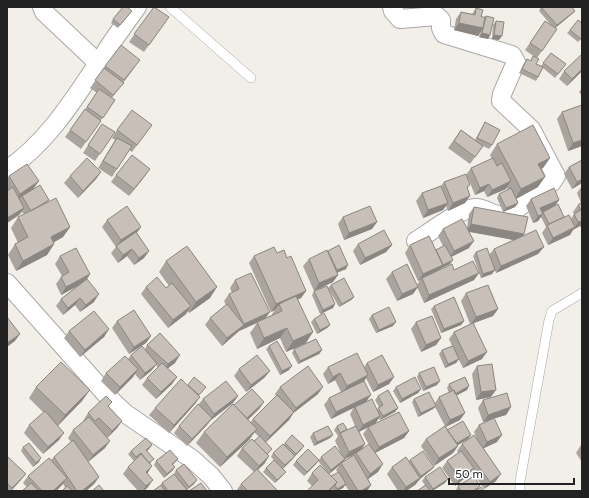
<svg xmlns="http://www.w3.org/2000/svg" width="589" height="498" viewBox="0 0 589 498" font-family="Figtree,sans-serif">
<rect width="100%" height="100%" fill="#f2efe9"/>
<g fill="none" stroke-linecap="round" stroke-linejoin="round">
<defs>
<path id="service" d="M170,7L251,78
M520,491V481L549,320L552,311L582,293"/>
<path id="minor" d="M42,7L44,12L98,63
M392,7L393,11L400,19L437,16L441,20V28L444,34L512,55L516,62L502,94L501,101L531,129L556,176L552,182L507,216C497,218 487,209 477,208C464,206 429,233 416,241
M7,170C51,139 75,97 105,53C115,37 126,22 137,7
M7,283L112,401L126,414L192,459L211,476L223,491"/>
</defs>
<use href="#service" stroke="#a9a9a9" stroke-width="10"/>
<use href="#minor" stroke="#a9a9a9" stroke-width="20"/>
<use href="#service" stroke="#fff" stroke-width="9"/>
<use href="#minor" stroke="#fff" stroke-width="18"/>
</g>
<path fill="#aba49e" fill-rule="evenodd" d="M154,7L169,17L144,52L129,42Z
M541,7L575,11L572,14L555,28L557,29L537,58L536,64L541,66L551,53L566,64L555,78L543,68L536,81L519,73L524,63L527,59L530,61L533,56L536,58L525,50L545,21L551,25L539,11Z
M476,8L481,17H485L486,16L490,35L488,39L479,37L481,31L478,36L454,30L456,19L461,12L472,14Z
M129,14L118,28L111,23L113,19Z
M496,21L499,40L492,39L493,25Z
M570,30L582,38L578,42L567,33Z
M105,66L135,67L112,98L115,100L81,149L65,137L97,93L90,88L101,73H100Z
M564,71H582L567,86L559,79Z
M582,88V96L579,92Z
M582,105V146L568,151L557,119L562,112Z
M485,122L492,145L489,149L481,145L483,146L470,164L448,148L461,130L475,140Z
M152,125L132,152L129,150L112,177L98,168L115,140L112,138L117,130Z
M97,131L115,132L95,161L83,153Z
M497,144L550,158L543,168L541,169L538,187L516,199L518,203L515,207L503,212L497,198L499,194L508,190L507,187L506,189L487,197L484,191L475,195L468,178V189L465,203L448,211L446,206L443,210L423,218L416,201L422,193L441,186L444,182L466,175L471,168L492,159L490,155Z
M582,160V183L572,189L564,174L569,167Z
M101,172L96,179L78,198L64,183L70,176Z
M116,175L145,176L129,196L111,182Z
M9,176L34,188L49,200L47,202L70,227L63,237L53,243L54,244L47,255L16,271L8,255L15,244L18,243L11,228L18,217L24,214L22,212L19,215L7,223V191L8,190L7,189V179Z
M582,186V230L580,226L573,229L570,235L548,245L542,233L546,227L541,217L538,221L533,223L526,206L531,199L559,200L555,205L564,217L571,219L574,214L573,212L578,205L581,203L577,193Z
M474,207L524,234L523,236L544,247L538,254L496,273L494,269L492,274L481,278L479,273L474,280L424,303L417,287L413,294L397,301L386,279L392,272L417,285L420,280L418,281L405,253L410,245L436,250L443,246L438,236L443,229L467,228L469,214ZM469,232L514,240L494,249L489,255L476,252L473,256L479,272L454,270H439L440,268L450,264L451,257L469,248Z
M343,217L377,222L372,229L344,240L338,224Z
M107,220L137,233L149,251L144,258L134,265L127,256L118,263L111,253L116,247L102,227Z
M358,244L392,245L386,252L360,265L353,251Z
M277,253L287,258L306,291L301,298L298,299L306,343L286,352L280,338L257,349L250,333L257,323L239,331L222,346L205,325L210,318L226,305L224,301L229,294L232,293L230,288L235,280L265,319L272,315V314L275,310L271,312L249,263L254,256Z
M60,256L90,274L87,279L94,302L80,312L75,305L63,315L56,306L61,299L78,286L61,295L56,284L61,277L62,276L55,264Z
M309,259L346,269L337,273L338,275L333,282L314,291L303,266Z
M166,261L210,298L189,313L187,311L186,314L168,328L141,294L146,287L166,288L169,286L159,272Z
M331,285L354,297L351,300L339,307L328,288Z
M314,291L335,304L333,308L320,314L312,295Z
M466,293L498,309L493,316L474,323L482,359L463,368L456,354L459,359L456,363L445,368L439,354L442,350L452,346L449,339L454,332L470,324L461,301Z
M434,306L464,321L461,325L441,333L431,309Z
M372,315L393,326L376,333L369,319Z
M314,319L330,325L327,328L317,334L311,322Z
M117,321L151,336L146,343L129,354L112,328Z
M416,322L441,338L436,345L421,352L411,329Z
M109,329L104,337L80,357L64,338L69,331Z
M147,345L175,363L167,368L177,377L172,384L156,399L142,385L147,378L158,367L156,365L151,371L140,380L135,374L133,377L115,395L101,381L106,373L128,359L131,355L145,349Z
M269,346L289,370L280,375L266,349Z
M294,349L322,350L319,354L298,364L292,353Z
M367,363L394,377L389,384L373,392L366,378L364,381L366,402L377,410L379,407L375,400L378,396L398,408L395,412L380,420L379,418L375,424L359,432L362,450L369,445L363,434L368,427L409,431L404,438L375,453L378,472L368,479L371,485L367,491H349L345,485L343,488L337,491H334L332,489L330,491H307L312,486L307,481L312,473H328L318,461L321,457L343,458L335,441L338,436L334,430L337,426L346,431L355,426L350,414L354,407L331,419L324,405L329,398L341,392L335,380L328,384L323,374L328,367H364ZM356,454L354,456L343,461L345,459ZM340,465L336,470L338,473L331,476L329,474Z
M477,366L491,397L476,400L472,374Z
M239,369L270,371L264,378L246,392L234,376Z
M419,373L437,385L423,391L417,377Z
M449,384L467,390L456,395L460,420L446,427L447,430L471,435L468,439L458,445V446L453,453L434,466L421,446L426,439L445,426L435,407L433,409L418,417L412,402L414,399L435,403L439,397L449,393L447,388Z
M188,385L203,391L199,395L195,404L169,433L149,415L155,408Z
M36,387L82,401L58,426L59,440L43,454L24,433L29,425L44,413L29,398Z
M280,387L318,394L294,412L289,420L266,442L272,449L267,455L269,456L264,464L258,470L277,491H236L241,484L254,472L237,456L242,448L254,441L259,437L254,432L249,440L220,467L196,443L204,432L234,406L252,389L264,402L259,409L248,420L250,423L253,419L276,396L275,394Z
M396,387L421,389L418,393L400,403L393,391Z
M238,396L233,403L211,420L207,425L187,446L174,433L179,426L198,405L203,399Z
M483,400L511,407L506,415L494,418L497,442L484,448L496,481L484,489L472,471L469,475L455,486L442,468L447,461L458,453L457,451L462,444L477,439L474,432L479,425L489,420L483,422L478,408Z
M108,407L122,421L117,428L107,438L105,448L88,462L99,477L94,484L86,491H62L65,487L63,484L56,491H22L27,487L23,483L28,476L51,460L54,457L71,442L68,438L73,430L84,421H83L88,413Z
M313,433L330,438L314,446L310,437Z
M285,443L304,446L301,450L283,469V475L275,483L263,472L266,468L274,460L271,457L273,453L284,445Z
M152,445L149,449L147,451L151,463L150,464L147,474L148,487L144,491H138L123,474L128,467L137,458L134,461L128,454L131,451Z
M581,445H582V462L576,453Z
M23,447L39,462L33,467L21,451Z
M7,457L26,474L20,481L11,491H7Z
M178,459L173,465L175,467L172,471L164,478L154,465L156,461Z
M319,460L316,464L304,476L293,465L296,461Z
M410,460L434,467L431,470L420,479L415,485L406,491H398L387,474L392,467L409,461Z
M176,470L194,484L186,491H153L160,486L162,483L174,474Z
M425,477L445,483L432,491H417L425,485L422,481Z
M458,486L479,488L484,491H456V490Z"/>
<path fill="#8b8681" d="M575,11L572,14L554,29L557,25Z
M459,23L483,28L478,36L454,30Z
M482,33L490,35L488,39L479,37Z
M494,35L502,36L499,40L492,39Z
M582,69V71L567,86L572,79Z
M582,140V146L568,151L573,143Z
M550,158L543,168L531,175L538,164Z
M150,169L145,176L129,196L134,189Z
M101,172L96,179L78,198L83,191Z
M545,177L538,187L514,200L521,189Z
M582,179V183L572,189L577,182Z
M39,181L34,188L15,201L20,194Z
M511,181L506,189L487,197L492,190Z
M489,184L484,191L475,195L480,188Z
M470,196L465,203L448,211L453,203Z
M559,200L554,207L538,214L540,208Z
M448,203L443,210L423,218L428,210Z
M518,203L515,207L503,212L506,208Z
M24,208L19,215L7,223V218Z
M543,214L538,221L533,223L538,216Z
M582,221V223L580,226L573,230L578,222Z
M377,222L372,229L344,240L349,233Z
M471,224L524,234L519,241L466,231Z
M70,227L63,237L43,248L51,237Z
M141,227L136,234L116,247L121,240Z
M575,227L570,235L548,245L553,238Z
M474,241L469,248L449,258L454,251Z
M54,244L47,255L16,271L23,261Z
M392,245L386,252L360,265L365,258Z
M544,247L538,254L496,273L501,266Z
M132,249L127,256L118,263L123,255Z
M149,251L144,258L134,265L139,258Z
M453,260L450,264L440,269L443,265Z
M348,265L346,269L333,274L336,271Z
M443,265L438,272L422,278L420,280L418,281L423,274Z
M495,270L492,274L481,278L483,274Z
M479,273L474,280L424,303L429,295Z
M90,274L85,282L61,295L66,287Z
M338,275L333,282L314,291L319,283Z
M217,287L210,298L189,313L196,302Z
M418,287L413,294L397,301L402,294Z
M306,291L301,298L281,307L279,304L275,310L271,312L276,304Z
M99,294L94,302L80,312L86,305Z
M354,297L351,300L339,307L342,304Z
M80,298L75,305L63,315L68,308Z
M335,304L333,308L320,314L323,310Z
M191,306L186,314L168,328L173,320Z
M498,309L493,316L471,324L476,317Z
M270,312L265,319L239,331L222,346L227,338L244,324Z
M464,321L461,325L441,333L444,329Z
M396,322L393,326L376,333L379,330Z
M330,325L327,328L317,334L320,330Z
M287,328L280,338L257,349L264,338Z
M109,329L104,337L80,357L85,350Z
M313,332L306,343L286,352L293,341Z
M20,334L15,341L7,347V343Z
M151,336L146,343L129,354L134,347Z
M441,338L436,345L421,352L426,345Z
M322,350L319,354L298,364L300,361Z
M487,352L482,359L463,368L468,361Z
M180,355L175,363L163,372L168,364Z
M459,359L456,363L445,368L448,364Z
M157,364L151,371L140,380L145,373Z
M292,366L289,370L280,375L282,371Z
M138,369L133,377L115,395L120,387Z
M270,371L264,378L246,392L251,385Z
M340,373L335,380L328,384L333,377Z
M368,375L363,383L342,393L347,386Z
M177,377L172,384L156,399L161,392Z
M394,377L389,384L373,392L378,385Z
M440,381L437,385L423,391L426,387Z
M469,386L467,390L452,398L454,394Z
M323,387L318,394L291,415L296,408Z
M421,389L418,393L400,403L402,399Z
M90,390L82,401L57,426L65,415Z
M496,390L491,397L476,400L481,392Z
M371,395L366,402L331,419L336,412Z
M238,396L233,403L211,420L207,425L187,446L192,439L210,421L214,414Z
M200,397L195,404L169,433L174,425Z
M264,402L259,409L242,425L247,418Z
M436,406L433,409L418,417L421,413Z
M511,407L506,415L483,422L488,415Z
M398,408L395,412L380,420L383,416Z
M294,412L289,420L265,443L270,436Z
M465,413L460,420L445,427L450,420Z
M380,416L375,424L358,432L363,425Z
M122,421L117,428L107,438L112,431Z
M257,429L249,440L220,467L227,457Z
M409,431L404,438L373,454L379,447Z
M64,433L59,440L43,454L48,447Z
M333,435L330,438L314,446L317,442Z
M471,435L468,439L453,448L456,444Z
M502,435L497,442L482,449L487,442Z
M110,441L105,448L88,462L93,455Z
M365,444L360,452L344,459L349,452Z
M152,445L149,449L143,454L146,450Z
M304,446L301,450L294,457L296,454Z
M458,446L453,453L434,466L439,458Z
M269,456L264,464L254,473L259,466Z
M295,456L292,460L282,469L285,465Z
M41,458L39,462L33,467L36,463Z
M345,459L342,463H341L340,465L329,474L331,470Z
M319,460L316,464L304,476L307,472Z
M383,464L378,472L365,481L370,474Z
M152,466L147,474L146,472Z
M175,467L172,471L164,478L167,474Z
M434,467L431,470L420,479L415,485L406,491H403L406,487L419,478L421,476Z
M474,468L469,475L455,486L460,478Z
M286,472L275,483L277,480Z
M26,474L20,481L11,491H10Z
M501,474L496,481L484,489L490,482Z
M99,477L94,484L86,491H82Z
M67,478L62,485L56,491H53Z
M448,479L445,483L432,491H431L433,489Z
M153,480L148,487L144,491H143L146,486Z
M197,480L194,484L186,490L189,487Z
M337,482L330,491H328Z
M346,484L343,488L337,491H336L337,489Z
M371,485L367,491H361Z"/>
<path fill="#c7bfb8" stroke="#8b8681" d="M123,7H127L132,11L120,25L113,19Z
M154,7L169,17L149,45L134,34Z
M541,7H572L575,11L557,25Z
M476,8L483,10L481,17H485L483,28L459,23L461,12L475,15Z
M486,16L494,18L490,35L482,33Z
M578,20L582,23V37L581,39L570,30Z
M496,21L504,22L502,36L494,35Z
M545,21L557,29L542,51L530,43Z
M121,45L140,60L124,80L105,66Z
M551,53L566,64L558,74L543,63Z
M582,54V69L572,79L564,71Z
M533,56L539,59L536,64L543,67L538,77L522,69L527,59L531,61Z
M104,68L124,83L113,95L95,80Z
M99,89L115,100L103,118L87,107Z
M582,105V140L573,143L562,112Z
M85,109L101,121L86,142L70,130Z
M132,110L152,125L137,145L117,130Z
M485,122L500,130L492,145L477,138Z
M102,124L115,132L100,154L88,145Z
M533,125L550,158L538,164L545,177L521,189L497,144Z
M461,130L483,146L475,157L454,141Z
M117,138L132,146L117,169L103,161Z
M132,155L150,169L134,189L116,175Z
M87,158L101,172L83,191L70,176Z
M493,158L497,166L502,163L511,181L492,190L489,184L480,188L471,168Z
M582,160V179L577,182L569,167Z
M27,164L39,181L20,194L9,176Z
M466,174L470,185L467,187L470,196L453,203L444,182Z
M40,185L49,200L31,211L22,196Z
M441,186L448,203L428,210L422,193Z
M13,187L24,208L7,218V191Z
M511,188L518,203L506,208L499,194Z
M554,188L559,200L540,208L543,214L538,216L531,199Z
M56,198L70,227L51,237L54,244L23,261L15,244L28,237L18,217Z
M582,202V221L578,222L574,214L581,210L578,205Z
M558,204L564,217L549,224L543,212Z
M127,206L141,227L121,240L107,220Z
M370,206L377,222L349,233L343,217Z
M474,207L528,217L524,234L471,224Z
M569,215L575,227L553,238L547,225Z
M462,219L474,241L454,251L443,229Z
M384,230L392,245L365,258L358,244Z
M536,230L544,247L501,266L494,249Z
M136,232L149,251L139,258L132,249L123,255L116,246Z
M429,236L443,265L423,274L410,245Z
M339,245L348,265L337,270L328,251Z
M445,245L453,260L443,265L436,250Z
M187,246L217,287L196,302L166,261Z
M274,247L277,253L284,250L287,258L291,256L306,291L276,304L254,256Z
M76,248L90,274L66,287L61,277L69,272L60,256Z
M487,248L495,270L483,274L476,252Z
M327,250L338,275L319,283L309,259Z
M473,261L479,273L429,295L422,278L452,264L454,270Z
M407,264L418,287L402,294L392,272Z
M251,273L270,312L244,324L229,294L239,289L235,280Z
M157,277L166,288L172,283L191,306L173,320L146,287Z
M344,278L354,297L342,304L331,285Z
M87,279L99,294L86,305L80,298L68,308L61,299Z
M488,285L498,309L476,317L466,293Z
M327,286L335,304L323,310L314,291Z
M296,296L313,332L293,341L287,328L264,338L257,322L282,311L279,304Z
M454,297L464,321L444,329L434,306Z
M227,304L244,325L227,338L210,318Z
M389,307L396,322L379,330L372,315Z
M134,310L151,336L134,347L117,321Z
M94,311L109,329L85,350L69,331Z
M324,313L330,325L320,330L314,319Z
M432,316L441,338L426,345L416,322Z
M7,317L20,334L7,343Z
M473,323L487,352L468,361L454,332Z
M160,333L180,355L168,364L147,345Z
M316,339L322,350L300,361L294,349Z
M277,341L292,366L282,371L269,346Z
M142,346L157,364L145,373L131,355Z
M453,346L459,359L448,364L442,350Z
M357,353L368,375L347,386L340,373L333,377L328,367Z
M257,355L270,371L251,385L239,369Z
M382,355L394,377L378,385L367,363Z
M125,356L138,369L120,387L106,373Z
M61,362L90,390L65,415L36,387Z
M162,363L177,377L161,392L147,378Z
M492,364L496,390L481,392L477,366Z
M308,366L323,387L296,408L280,387Z
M434,367L440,381L426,387L419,373Z
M194,377L206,387L199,395L188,385Z
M415,377L421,389L402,399L396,387Z
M465,377L469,386L455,394L454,390L453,391L449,384Z
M181,379L200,397L174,425L155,408Z
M226,381L238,396L214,414L203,399Z
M364,381L371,395L336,412L329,398Z
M252,389L264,402L247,418L234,405Z
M388,390L398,408L383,416L378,408L383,405L378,396Z
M454,390L465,413L450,420L439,397Z
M429,392L436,406L421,413L414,399Z
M507,393L511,407L488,415L483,400Z
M277,395L294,412L270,436L253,419Z
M106,396L112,402L108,406L122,421L112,431L99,418L95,421L88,413Z
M372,399L380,416L363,425L355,407Z
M198,404L212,418L192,439L179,426Z
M233,404L257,429L227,457L204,432Z
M45,411L64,433L48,447L29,425Z
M399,412L409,431L379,447L368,427Z
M89,417L110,441L93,455L73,430Z
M494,418L502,435L487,442L479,425Z
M463,421L471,435L457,443L447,430Z
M343,423L347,429L340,433L337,426Z
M328,426L333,435L317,442L313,433Z
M356,426L365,444L349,452L340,433Z
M445,426L458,446L439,458L426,439Z
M292,435L304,446L296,454L285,443Z
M474,435L501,474L490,482L462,444Z
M260,436L272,449L267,454L254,441Z
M146,438L152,445L146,450L154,459L149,463L141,453L136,457L131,451Z
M252,439L269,456L259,466L242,448Z
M73,440L99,477L82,491H77L54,457Z
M29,443L41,458L36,463L23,447Z
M283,444L295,456L285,465L273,453Z
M369,444L383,464L370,474L356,453Z
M335,446L345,459L331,470L321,457Z
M308,449L319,460L307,472L296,461Z
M170,450L178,459L172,464L175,467L167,474L156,461Z
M423,451L434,467L421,476L410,460Z
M461,451L474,468L460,478L447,461Z
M141,454L152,466L146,472L153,480L146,486L128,467Z
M354,455L371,485L361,491H358L341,463Z
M7,457H8L26,474L12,488L7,483Z
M406,457L420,478L406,487L392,467Z
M49,458L67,478L53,491H42L28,476Z
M274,460L286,472L277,480L266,468Z
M184,464L197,480L189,487L176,470Z
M320,465L337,482L328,491H307L318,480L312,473Z
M440,467L448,479L433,489L425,477Z
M257,469L277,490L276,491H248L241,484Z
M339,472L346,484L337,489L335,485L337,482L331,476Z
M174,474L187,490L185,491H168L162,483Z
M474,476L480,486L473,491H461L458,486Z
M31,483L39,491H22Z
M201,483L207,491H189Z
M99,485L104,491H92Z
M161,485L165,491H153Z
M426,485L430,491H417Z
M67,486L73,491H62Z
M481,487L484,491H475Z"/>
<rect width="589" height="498" fill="none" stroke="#222222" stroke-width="16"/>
<path d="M449 478v6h125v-6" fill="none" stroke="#222222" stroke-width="2"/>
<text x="455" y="478" font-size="12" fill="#222222" stroke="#ffffff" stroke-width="3" paint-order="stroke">50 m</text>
</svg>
